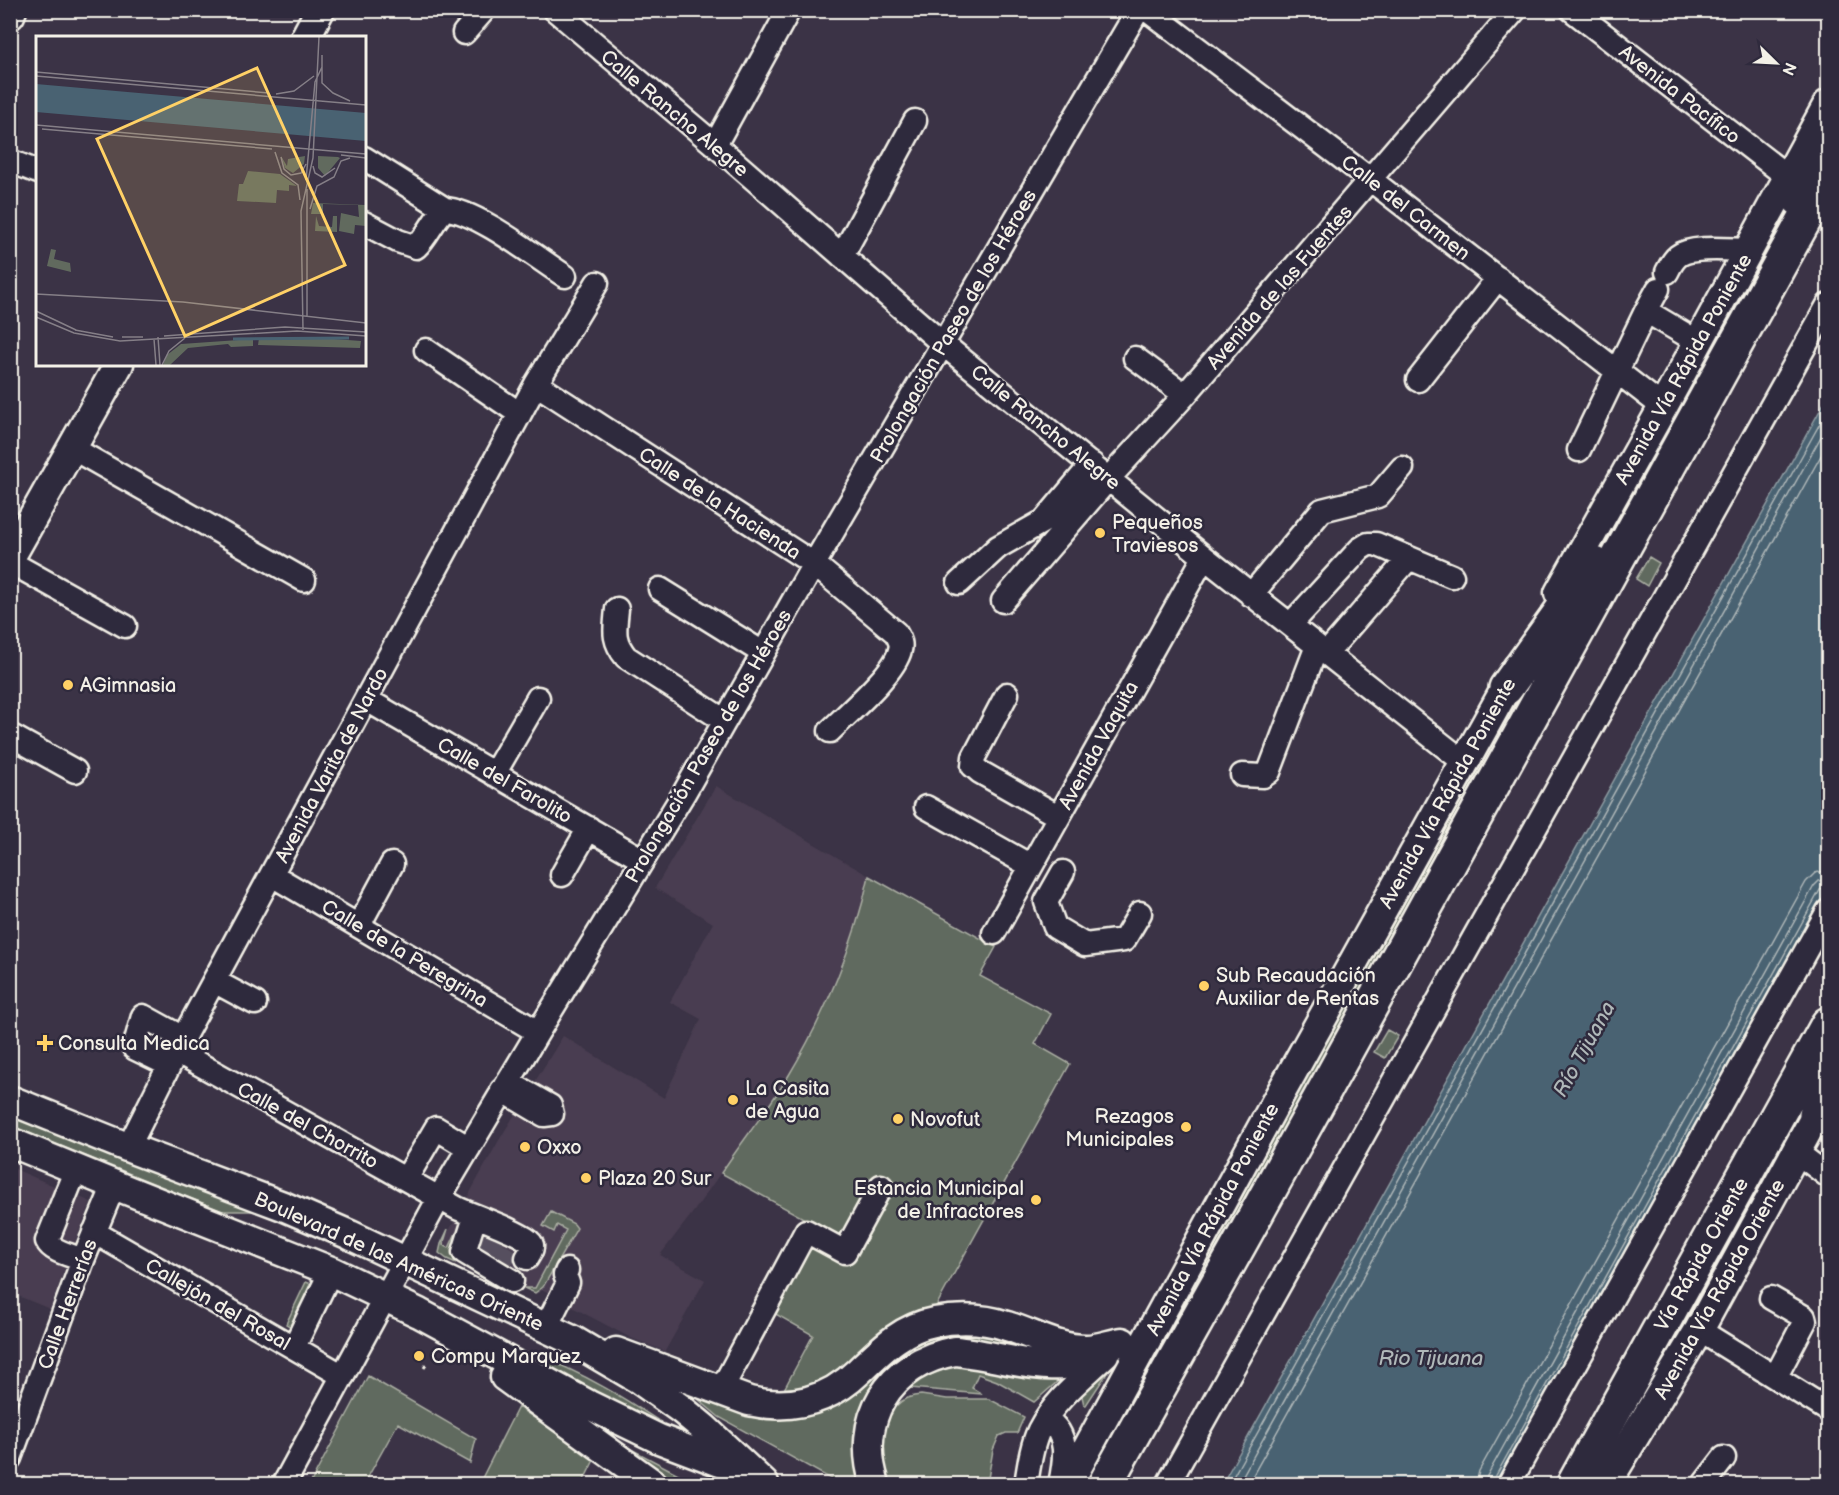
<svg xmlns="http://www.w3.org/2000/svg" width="1839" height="1495" viewBox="0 0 1839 1495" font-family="'Balsamiq Sans',sans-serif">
<rect width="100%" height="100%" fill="#3b3346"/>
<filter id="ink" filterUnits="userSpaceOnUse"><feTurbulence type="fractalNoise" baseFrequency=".0167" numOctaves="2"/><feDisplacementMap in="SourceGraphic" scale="12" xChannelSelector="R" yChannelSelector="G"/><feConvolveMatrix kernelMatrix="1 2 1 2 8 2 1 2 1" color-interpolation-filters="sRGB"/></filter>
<g filter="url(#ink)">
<path fill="#4a3e51" d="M716,786L869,876L862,909L821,1019L788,1076L694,1211L660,1255L705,1280L665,1351L631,1338L574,1308L571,1302L543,1290L536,1294L447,1259L439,1253V1249L498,1142L563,1036L664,1098L701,1019L670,1002L713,923L655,888Z
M10,1167L91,1202L67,1261L50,1309L11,1293Z"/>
<path fill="#616a5e" stroke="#aaaea3" stroke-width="1.5" d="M1649,557L1659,563L1647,586L1636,579Z
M1559,626L1561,628L1085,1484H1082L1437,835L1474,778Z
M869,876L996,947L980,976L1051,1014L1035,1044L1070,1064L935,1308C888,1310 872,1348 839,1371C821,1383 802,1388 782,1393L813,1335L772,1312L818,1226L721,1173C743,1140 768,1109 789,1075C825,1015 854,945 869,876Z
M1387,1030L1398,1036L1385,1058L1374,1052Z
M10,1113L256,1211H222L11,1126Z
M551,1212L574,1224L577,1228L543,1287L535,1293L524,1288H535L566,1230L557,1225L554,1232L543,1226Z
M448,1229L443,1245L449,1248L456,1233L459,1234C456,1243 448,1254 456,1263L447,1259L439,1253L441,1244Z
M306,1282L319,1287L298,1331L286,1324Z
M952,1331L993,1338L1051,1356H909L864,1484H840L719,1417L699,1400V1395L761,1417L783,1419L804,1414L884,1359L927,1335Z
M530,1353C582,1371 631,1402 677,1433L676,1435L528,1357Z
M962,1363L1065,1375L1034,1402L997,1381L978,1374L972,1388L982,1394L910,1388L901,1390L909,1383Z
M1113,1364L1086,1405H1084L1081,1392Z
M368,1376L476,1439L470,1463L398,1423L364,1484H310Z
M921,1395L947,1399H989L1024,1417L1017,1433H1006L999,1436L993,1450L987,1484H891C875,1455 879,1397 921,1395Z
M518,1407L595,1458L582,1484H479Z
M612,1439L697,1484H669L620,1450Z"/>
<path fill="#496272" stroke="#8d9ba1" stroke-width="1.5" d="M1828,396V888L1498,1484H1222Z"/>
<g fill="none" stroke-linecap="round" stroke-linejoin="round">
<path stroke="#b0b8b9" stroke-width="1.5" d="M1229,1484L1828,409
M1238,1484L1828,424
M1248,1484L1828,443
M1476,1484L1479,1471L1806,882L1815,873L1828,870
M1485,1484L1487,1476L1814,886L1819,881L1828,879
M1493,1484L1494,1479L1820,890L1828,886"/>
<path stroke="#57505e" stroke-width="22" stroke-dasharray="22 11" stroke-linecap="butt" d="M481,1255L493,1236
M498,1266L510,1247"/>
<defs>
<path id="minor" d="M555,10L715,145L943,344L1204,557L1464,762
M1147,10L1371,180L1663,407
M1572,10L1788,177
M464,33L484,10
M715,145L789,10
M364,158L445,209C476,210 537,258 565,276
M10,161L38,172
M364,223L398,241L416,247C428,236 433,220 445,209
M842,256L915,121
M1667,272C1670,266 1673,260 1678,256C1692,245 1731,250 1749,250
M1646,311L1658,289
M426,350L520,414
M1135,358L1185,395
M1418,380L1498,278
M536,384L814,564L896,633C899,639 902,643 900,650C895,673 848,713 830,731
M72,448L304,580
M1579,450L1646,311L1698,342
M10,562L125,626
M959,583L998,547L1044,521L1092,464
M660,589L763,653
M1251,595L1322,510L1378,496L1402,468
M1003,601L1109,478L1185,395L1515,10
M617,609C615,630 612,640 626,657L725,721
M1291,624L1360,549L1368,544H1376L1452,576
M1326,654L1409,558
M1007,694L974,757L973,766L980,772L1058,816
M367,700L643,860
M10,735L75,771
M494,774L538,698
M1242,775L1263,776L1269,772L1317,646
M926,807L1031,866
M1063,872L1046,902L1055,927L1085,945L1124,940L1140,913
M272,875L538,1032
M562,875L589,828
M359,925L392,864
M994,933L1204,557
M214,981L255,1003
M176,1051L457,1208C469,1214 530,1235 532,1245C533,1250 529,1254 527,1258
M169,1065L134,1048L143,1016L183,1038
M502,1090L544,1115L552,1114L550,1106L508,1082
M128,1148L183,1038L536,384L597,283
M1795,1151L1828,1176
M76,1169L47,1241C52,1252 72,1255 83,1260
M406,1179L436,1128L469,1148
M475,1217L464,1252L512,1281
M94,1232L343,1376
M1771,1298L1804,1317L1805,1321L1776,1376
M546,1327L568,1283L565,1275L567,1270
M1699,1330L1828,1410
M294,1347L331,1271
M720,1392L806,1231L845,1252L881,1186
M1046,1419C1070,1434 1065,1460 1060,1484
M10,1458L83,1260L114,1185
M284,1484L439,1198L538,1032L684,793L814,564L1138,10
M1026,1484C1029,1466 1031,1447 1039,1430C1054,1400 1083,1378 1107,1355
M1168,1484L1828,305
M1509,1484L1828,911
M1704,1484L1724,1458"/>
<path id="major" d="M10,15L12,10
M305,38L320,10
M10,558L119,364
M1559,593L1663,407L1828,104
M10,1100L137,1151L283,1206L350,1235L574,1341L640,1380L681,1409L704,1428L764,1484
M10,1142L122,1188L331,1271L419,1313L589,1405L659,1439L741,1470
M616,1352L749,1401C791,1410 827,1402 859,1371C881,1350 902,1328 934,1322C958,1318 984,1318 1007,1326C1033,1334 1058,1349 1086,1349C1097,1349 1110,1344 1122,1342
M505,1377L653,1484
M875,1484C854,1420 888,1363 955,1351C1003,1355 1057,1380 1102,1353
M1068,1484L1278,1098L1517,668
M1606,1484L1699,1330L1827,1095"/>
<path id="highway" d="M1799,199L1828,129
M1506,688L1595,564
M1816,1114L1828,1071
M1105,1484L1243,1238L1828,177
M1574,1484L1828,1024"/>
</defs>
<use href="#minor" stroke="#f4f1e8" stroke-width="27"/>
<use href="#major" stroke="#f4f1e8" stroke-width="33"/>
<use href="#highway" stroke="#f4f1e8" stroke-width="38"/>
<path stroke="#f4f1e8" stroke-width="3" stroke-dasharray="6 4.5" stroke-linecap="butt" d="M433,1356L436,1350
M424,1368L426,1365"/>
<use href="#minor" stroke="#2f2a3d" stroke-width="22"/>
<use href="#major" stroke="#2f2a3d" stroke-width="28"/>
<use href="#highway" stroke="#2f2a3d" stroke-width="33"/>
</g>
</g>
<g fill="#ffd166" stroke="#2f2a3d" stroke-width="2">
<circle cx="1100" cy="533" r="6"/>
<circle cx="68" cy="685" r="6"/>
<circle cx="1204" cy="986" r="6"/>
<path d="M42 1034h6v6h6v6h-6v6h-6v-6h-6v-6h6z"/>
<circle cx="733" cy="1100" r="6"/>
<circle cx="898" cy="1119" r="6"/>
<circle cx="1186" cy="1127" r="6"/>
<circle cx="525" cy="1147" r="6"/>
<circle cx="586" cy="1178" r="6"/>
<circle cx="1036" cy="1200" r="6"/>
<circle cx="419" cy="1356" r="6"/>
</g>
<g text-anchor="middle" stroke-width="5" stroke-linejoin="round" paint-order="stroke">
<g font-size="20" fill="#f4f1e8" stroke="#2f2a3d">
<text transform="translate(1680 94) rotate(38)" y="7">Avenida Pacífico</text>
<text transform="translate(675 113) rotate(40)" y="7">Calle Rancho Alegre</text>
<text transform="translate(1406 207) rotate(38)" y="7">Calle del Carmen</text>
<text transform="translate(1279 287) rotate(-49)" y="7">Avenida de las Fuentes</text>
<text transform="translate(953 326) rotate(-60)" y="7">Prolongación Paseo de los Héroes</text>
<text transform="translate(1683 369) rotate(-61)" y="7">Avenida Vía Rápida Poniente</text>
<text transform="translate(1046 427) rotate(39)" y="7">Calle Rancho Alegre</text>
<text transform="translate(720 503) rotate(33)" y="7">Calle de la Hacienda</text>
<text transform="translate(1098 745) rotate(-61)" y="7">Avenida Vaquita</text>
<text transform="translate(708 746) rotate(-60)" y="7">Prolongación Paseo de los Héroes</text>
<text transform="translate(331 765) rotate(-62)" y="7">Avenida Varita de Nardo</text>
<text transform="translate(505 780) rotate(30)" y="7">Calle del Farolito</text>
<text transform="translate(1447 793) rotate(-61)" y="7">Avenida Vía Rápida Poniente</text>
<text transform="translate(405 953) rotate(31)" y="7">Calle de la Peregrina</text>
<text transform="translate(308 1125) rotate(29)" y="7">Calle del Chorrito</text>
<text transform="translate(1212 1219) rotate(-62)" y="7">Avenida Vía Rápida Poniente</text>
<text transform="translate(1701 1254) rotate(-61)" y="7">Vía Rápida Oriente</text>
<text transform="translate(399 1261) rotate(24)" y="7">Boulevard de las Américas Oriente</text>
<text transform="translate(1719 1289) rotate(-61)" y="7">Avenida Vía Rápida Oriente</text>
<text transform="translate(67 1304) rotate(-70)" y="7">Calle Herrerías</text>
<text transform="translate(218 1304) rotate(30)" y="7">Callejón del Rosal</text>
</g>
<g font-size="20" fill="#f4f1e8" stroke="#2f2a3d" text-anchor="start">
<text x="1112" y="529">Pequeños<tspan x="1112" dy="23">Traviesos</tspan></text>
<text x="80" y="692">AGimnasia</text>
<text x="1216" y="982">Sub Recaudación<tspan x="1216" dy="23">Auxiliar de Rentas</tspan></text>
<text x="58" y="1050">Consulta Medica</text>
<text x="745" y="1095">La Casita<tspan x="745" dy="23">de Agua</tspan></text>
<text x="1174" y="1123" text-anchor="end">Rezagos<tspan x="1174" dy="23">Municipales</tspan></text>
<text x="910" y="1126">Novofut</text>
<text x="537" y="1154">Oxxo</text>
<text x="598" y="1185">Plaza 20 Sur</text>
<text x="1024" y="1195" text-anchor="end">Estancia Municipal<tspan x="1024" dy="23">de Infractores</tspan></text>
<text x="431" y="1363">Compu Marquez</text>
</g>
<g font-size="21" font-style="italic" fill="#b0b8b9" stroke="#2f2a3d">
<text transform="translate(1584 1049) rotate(-61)" y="7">Río Tijuana</text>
<text x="1431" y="1365">Rio Tijuana</text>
</g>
</g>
<g transform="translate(36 36)">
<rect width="330" height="330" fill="#3b3346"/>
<path d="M245,120L251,130L252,123L269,120L268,128L257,137L249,132ZM282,120L302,121L304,122L289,140L282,132ZM212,135L244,138L261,150L253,149V155L241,154L240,167L201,165L203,148H207ZM277,167L330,169V190L319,189L318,198L303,195L305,177L323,181L322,169L287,168V178H275ZM280,180L283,190L296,191L297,180H301V196L279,195ZM15,213L20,214L18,223L34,227L35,236L11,230ZM271,301L325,305L324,312L222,309L223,302ZM217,303V310L195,311L192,308L152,312L134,329H127L131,319L145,308Z" fill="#616a5e"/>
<path d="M0,48L330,77V105L0,76Z" fill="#496272"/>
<path fill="none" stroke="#496272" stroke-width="3" d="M197,303L313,302"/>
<path fill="none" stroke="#857f87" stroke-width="1.5" d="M286,19V47L297,57L314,65M0,36L233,57M0,40L330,69M240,58L258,55L278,40M0,89L330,118M6,93L236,113M239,116L246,137L262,149L264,164M305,119L330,122M245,121L248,133L255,139L265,137L270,128M277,130L279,137L286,141L299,132M270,144L279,46L286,31M274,173L281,150L298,141L305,125L314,122M0,258L147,266L330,287M0,275L40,294M0,281L38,297L84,305L261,295L330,300M271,281V153M39,294L77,301M267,294L265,175L277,122L283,1M128,300L249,291L330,296M86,301H107M122,301L124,329M118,303L120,329M126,329L133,315L149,302"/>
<path fill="#ffd166" fill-opacity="0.15" stroke="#ffd166" stroke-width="3" d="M221,32L309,229L149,300L61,103Z"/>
<rect width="330" height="330" fill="none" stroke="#f4f1e8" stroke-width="3"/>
</g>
<rect width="1839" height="1495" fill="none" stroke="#2f2a3d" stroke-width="36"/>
<rect x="18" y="18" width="1803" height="1459" fill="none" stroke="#f4f1e8" stroke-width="2" filter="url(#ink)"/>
<g transform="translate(1776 63) rotate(114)" stroke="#2f2a3d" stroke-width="4.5" paint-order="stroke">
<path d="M0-4.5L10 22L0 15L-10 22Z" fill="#f4f1e8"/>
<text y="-9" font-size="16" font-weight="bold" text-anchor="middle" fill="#f4f1e8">N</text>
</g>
</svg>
